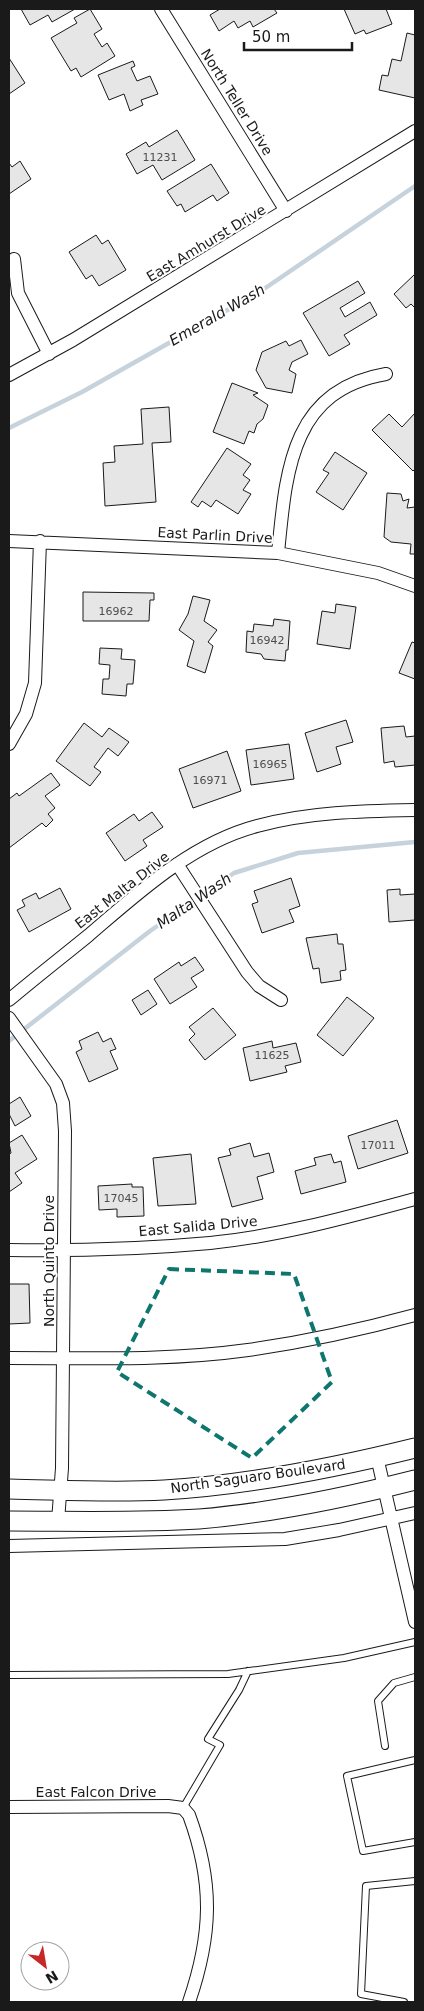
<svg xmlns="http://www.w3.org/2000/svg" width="424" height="2011" viewBox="0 0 424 2011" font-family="'DejaVu Sans',sans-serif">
<rect width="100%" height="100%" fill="#fff"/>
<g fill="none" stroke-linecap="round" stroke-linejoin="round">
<path stroke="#c6d2dc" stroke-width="4.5" d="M9,428L82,392L261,291L415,186
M9,1041L150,931L234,873L298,853L415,842"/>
</g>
<path fill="#e6e6e6" stroke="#1a1a1a" d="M21,9H75L52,22L48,15L30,25Z
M90,9L102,29L94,34L102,47L107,43L115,56L81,77L76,68L71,71L51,38L77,23L74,18Z
M220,9H274L277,13L253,27L250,21L238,28L234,21L219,31L210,15Z
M344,9H386L392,24L366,34L364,30L355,34Z
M407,33L415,35V98L379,90L382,75L388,76L392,59L401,61Z
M9,58L25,83L9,94Z
M133,61L135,66L131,68L137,81L150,76L158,94L141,100L143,105L130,111L124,94L109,100L98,75Z
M177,130L195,160L162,180L153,165L137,174L126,154L146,142L149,147Z
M20,161L31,179L9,194V163L12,167Z
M211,164L229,193L217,201L213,195L185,212L181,204L177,206L167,191Z
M96,235L102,244L108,240L126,270L99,286L92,275L86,279L69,252Z
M415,274V308L411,304L406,308L394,294Z
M358,281L365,293L340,308L345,317L370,302L377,315L344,335L350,344L329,356L303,313Z
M301,340L308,354L292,362L289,370L296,374L292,393L266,388L256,370L262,352L286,341L289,346Z
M232,383L258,393L253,395L268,405L263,419L257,424L254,433L249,431L244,444L213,432Z
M169,407L171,442L152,443L156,502L105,506L103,463L115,462L114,446L143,444L141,409Z
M415,413V469L413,471L372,430L389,414L402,427Z
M227,448L251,464L243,475L250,480L243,490L251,494L238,514L216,500L211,507L202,501L198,507L191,502Z
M335,452L367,473L343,510L316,492L329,473L323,470Z
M387,493L401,494L403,501L409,499L407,508L415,507V554H410L411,544L391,542L384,537Z
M83,592L154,593V600H150L149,621H83Z
M193,596L210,600L204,621L217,630L208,642L213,646L205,673L187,666L194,641L179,630L188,614Z
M336,604L356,607L350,649L317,644L322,611L335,613Z
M274,619L290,621L288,650H286L285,661L264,659L261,654L246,652L247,631L253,632L254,624L273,626Z
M412,642L415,643V679L399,673Z
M100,648L122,649L121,659L135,660L133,684H127L126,696L102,694L103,679H109L110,665L99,664Z
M346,720L353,742L336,747L341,764L317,772L305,733Z
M84,723L102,737L109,728L129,742L118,756L108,748L94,767L101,772L90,786L56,761Z
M404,726L406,737L415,736V765L395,767L394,761L384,763L381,728Z
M289,744L294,779L251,785L246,750Z
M227,751L241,791L193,808L179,769Z
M51,773L60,785L45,796L55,808L48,814L53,820L46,827L42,823L9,848V799L17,793L19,796Z
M152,812L163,827L143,840L147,846L125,861L106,833L134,814L139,821Z
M291,878L300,906L289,910L294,922L262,933L252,904L258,902L254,891Z
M60,888L71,909L29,932L17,910L25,906L22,900L36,893L39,899Z
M400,889V895L415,894V920L389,922L387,890Z
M337,934L338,944H343L346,970L340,971L341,980L321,983L319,968L313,969L306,938Z
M195,957L204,970L191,978L197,987L170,1004L154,979L179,962L181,966Z
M148,990L157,1004L141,1015L132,1000Z
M347,997L374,1018L343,1056L317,1035Z
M213,1008L236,1035L205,1060L189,1040L195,1034L189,1027Z
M98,1032L103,1042L111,1038L116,1049L110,1051L118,1069L89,1082L76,1052L82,1049L79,1041Z
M272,1041L273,1048L296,1043L301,1062L285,1066L287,1072L250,1081L243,1048Z
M20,1097L31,1116L15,1126L9,1114V1104Z
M397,1120L408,1153L358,1169L348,1136Z
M22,1135L37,1159L15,1173L22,1183L9,1192V1154L11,1153L9,1143Z
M250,1143L254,1157L269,1153L274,1172L257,1177L263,1199L232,1207L218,1158L231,1155L229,1149Z
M191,1154L196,1204L158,1206L153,1158Z
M331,1154L334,1163L341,1161L346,1182L301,1194L295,1171L316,1165L314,1158Z
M132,1184V1187H143L144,1216L117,1217V1209L99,1210L98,1186Z
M9,1284H29L30,1323L9,1324Z"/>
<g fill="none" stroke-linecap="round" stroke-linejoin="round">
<defs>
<path id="lane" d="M9,1675L228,1674L344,1658L415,1642
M385,1746L378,1701L394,1683L415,1677
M415,1760L347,1776L363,1851L415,1842
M183,1808L220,1745L208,1739L239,1690L248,1671
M404,2002L361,1994L366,1886L415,1881"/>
<path id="street" d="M161,9L286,211
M14,259L18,293L49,354
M9,375L73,340L415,131
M9,541L278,553L378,573L415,586
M278,553C286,473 290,390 386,374
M9,744L26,714L35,683L40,541
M177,864L247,972L259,986L281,1000
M9,1000C35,978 62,957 89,935C138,893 192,843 257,826C308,812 362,811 415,810
M9,1018L56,1084L63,1103L65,1131L62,1468L58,1521
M9,1250C76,1251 144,1249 210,1243C280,1236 348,1217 415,1199
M9,1358C89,1358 169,1361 248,1350C304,1342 360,1330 415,1315
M377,1457L415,1622
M9,1546L285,1539L339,1530L415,1513
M9,1807L168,1806L183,1808L189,1815C214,1883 212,1935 189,2002"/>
<path id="secondary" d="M9,1489C61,1490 113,1493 164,1490C249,1485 334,1468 415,1448
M9,1521C72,1521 135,1523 199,1519C272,1513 344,1498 415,1480"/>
</defs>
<use href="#lane" stroke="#1a1a1a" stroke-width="8"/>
<use href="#street" stroke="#1a1a1a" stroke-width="14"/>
<use href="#secondary" stroke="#1a1a1a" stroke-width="21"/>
<use href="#lane" stroke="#fff" stroke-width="6"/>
<use href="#street" stroke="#fff" stroke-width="12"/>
<use href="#secondary" stroke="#fff" stroke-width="19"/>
</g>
<path fill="none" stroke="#0f766e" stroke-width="4" stroke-dasharray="10 6" stroke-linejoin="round" d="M169,1269L294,1274L332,1382L252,1458L117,1372Z"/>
<g text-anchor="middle" stroke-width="4" stroke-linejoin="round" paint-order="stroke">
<g font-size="11" fill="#4d4d4d">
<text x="160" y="161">11231</text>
<text x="116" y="615">16962</text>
<text x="267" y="644">16942</text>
<text x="270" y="768">16965</text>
<text x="210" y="784">16971</text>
<text x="272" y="1059">11625</text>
<text x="378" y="1149">17011</text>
<text x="121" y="1202">17045</text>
</g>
<g font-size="14" fill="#1a1a1a" stroke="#fff">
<text transform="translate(237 102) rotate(58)" y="5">North Teller Drive</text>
<text transform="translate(206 243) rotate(-31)" y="5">East Amhurst Drive</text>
<text transform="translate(215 535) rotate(3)" y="5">East Parlin Drive</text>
<text transform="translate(122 890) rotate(-38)" y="5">East Malta Drive</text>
<text transform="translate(198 1226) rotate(-5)" y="5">East Salida Drive</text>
<text transform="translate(49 1261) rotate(-90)" y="5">North Quinto Drive</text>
<text transform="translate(258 1476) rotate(-8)" y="5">North Saguaro Boulevard</text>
<text x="96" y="1797">East Falcon Drive</text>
</g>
<g font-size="15" font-style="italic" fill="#1a1a1a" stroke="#fff">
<text transform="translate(217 315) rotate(-30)" y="5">Emerald Wash</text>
<text transform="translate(194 901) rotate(-34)" y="5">Malta Wash</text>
</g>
</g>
<rect width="424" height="2011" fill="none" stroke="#1a1a1a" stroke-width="20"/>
<g transform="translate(45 1966) rotate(149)"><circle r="24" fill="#ffffff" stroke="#a3a3a3"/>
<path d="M0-4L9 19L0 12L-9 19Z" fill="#c62828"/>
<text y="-8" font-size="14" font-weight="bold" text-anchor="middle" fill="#1a1a1a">N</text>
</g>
<path d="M244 42v8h108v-8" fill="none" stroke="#1a1a1a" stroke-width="2.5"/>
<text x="252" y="42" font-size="15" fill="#1a1a1a" stroke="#ffffff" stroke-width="4" paint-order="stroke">50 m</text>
</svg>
